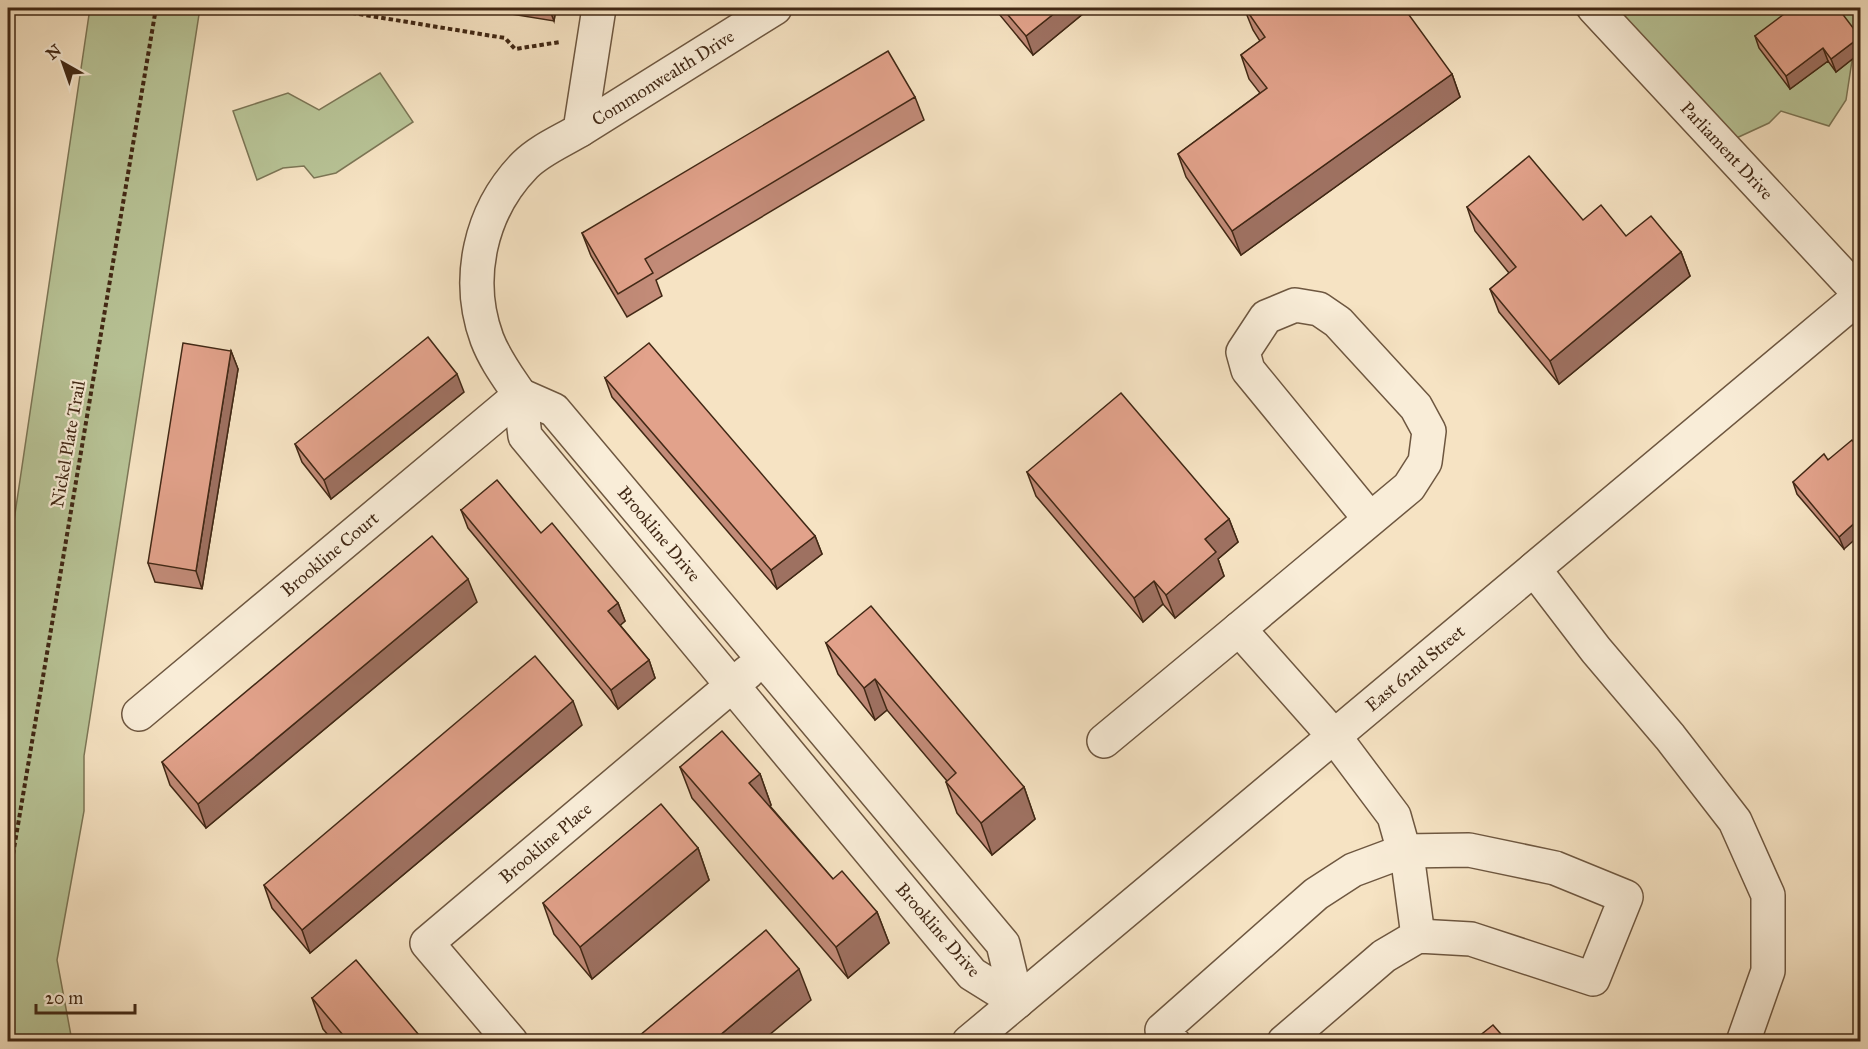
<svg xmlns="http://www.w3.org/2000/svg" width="1868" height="1049" viewBox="0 0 1868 1049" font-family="'IM FELL Great Primer',serif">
<rect width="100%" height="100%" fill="#f6e3c3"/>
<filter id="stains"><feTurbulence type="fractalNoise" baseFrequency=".00333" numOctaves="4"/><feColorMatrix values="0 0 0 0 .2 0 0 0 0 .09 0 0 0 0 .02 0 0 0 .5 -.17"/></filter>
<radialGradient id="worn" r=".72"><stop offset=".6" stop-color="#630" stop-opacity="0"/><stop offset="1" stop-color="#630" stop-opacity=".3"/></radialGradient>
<path fill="#b8c497" stroke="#7c7656" stroke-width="1.5" d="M90,8H200L84,756V811L57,960L72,1041H8V561Z
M1571,8H1860L1846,100L1829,126L1781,111L1769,123L1706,152Z
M380,73L413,122L336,173L314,178L304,166L283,168L257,180L233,111L288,93L319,110Z"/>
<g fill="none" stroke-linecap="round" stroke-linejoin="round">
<defs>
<g id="minor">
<path id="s1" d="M1594,8L1860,294"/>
<path id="s2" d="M580,130L775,8"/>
<path d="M520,395L554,410L1003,944L1017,1002L972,974L525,436Z"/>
<path d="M1370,519L1248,370L1243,352L1266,317L1295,305L1319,309L1338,322L1416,407L1429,431L1425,462L1409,487L1239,629L1334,736L1394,816L1409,869L1418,936"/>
<path d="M1534,569L1596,650L1670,737L1735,821L1768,895V971L1743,1042"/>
<path id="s3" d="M139,714L520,395C508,377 495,360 487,339C465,279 480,211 525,165C540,150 562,141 580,130L599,8"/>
<path d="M1104,741L1239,629"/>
<path id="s4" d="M511,1042L427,943L748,672"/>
<path id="s5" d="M969,1042L1860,296"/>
<path d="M1173,1042L1162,1030L1316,894L1353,870L1404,851L1469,850L1555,868L1626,897L1593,979L1471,939L1418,936L1384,956L1284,1042"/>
</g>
</defs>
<use href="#minor" stroke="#6e5740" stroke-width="36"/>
<path stroke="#412815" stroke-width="4" stroke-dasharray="4.5 3" stroke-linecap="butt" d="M322,8L505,38L515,49L560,42
M8,884L156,8"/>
<use href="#minor" stroke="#f9edd8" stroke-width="33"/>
</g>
<path fill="#c28b78" stroke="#412815" stroke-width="1.5" d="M491,8H556L554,21L493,11Z
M997,8H1090L1033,55L999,14Z
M1244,8L1452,74L1460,97L1241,255L1186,177L1178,154L1260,93L1249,79L1241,55L1260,41L1253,30Z
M1755,36L1860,37V53L1836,72L1828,61L1790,89L1759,48Z
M915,97L924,120L656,280L662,296L627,317L591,256L582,233Z
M1467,207L1583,220L1626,236L1681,252L1690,276L1559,384L1499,312L1490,289L1509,273L1475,231Z
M231,351L238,369L202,589L155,582L148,563Z
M605,378L815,536L822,554L777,589L612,397Z
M464,392L331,499L302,462L295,444Z
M1856,445L1844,549L1797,494L1793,482L1828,460Z
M1027,472L1229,519L1238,542L1218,559L1224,576L1175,618L1163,604L1143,622L1036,496Z
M461,510L541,533L618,603L625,621L620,625L649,660L655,678L618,709L468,528Z
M477,602L206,828L170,785L162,762Z
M826,643L1024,787L1035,819L992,855L957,813L946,782L947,781L887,710L875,720L838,674Z
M582,725L310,953L272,908L264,885Z
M680,767L760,774L771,805L770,806L833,879L877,912L889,943L848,978L692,798Z
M698,848L709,880L592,979L554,934L543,903Z
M312,998L424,1041H333L323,1029Z"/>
<path fill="#9e7161" stroke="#412815" stroke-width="1.5" d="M549,8H556L554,21Z
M1061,8H1090L1033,55L1026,36Z
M1860,37V53L1836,72L1831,59Z
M1823,48L1828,61L1790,89L1786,76Z
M1452,74L1460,97L1241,255L1232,231Z
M1681,252L1690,276L1559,384L1550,361Z
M231,351L238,369L202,589L196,571Z
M457,374L464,392L331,499L324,480Z
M1860,518V535L1844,549L1839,537Z
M1229,519L1238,542L1218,559L1224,576L1175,618L1166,595L1205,539Z
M815,536L822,554L777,589L771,570Z
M468,579L477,602L206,828L198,804Z
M1154,581L1163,604L1143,622L1134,598Z
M618,603L625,621L615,630L608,611Z
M649,660L655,678L618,709L611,690Z
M875,679L887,710L875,720L864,688Z
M573,701L582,725L310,953L302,930Z
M760,774L771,805L761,814L749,783Z
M1024,787L1035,819L992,855L981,823Z
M698,848L709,880L592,979L580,947Z
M877,912L889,943L848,978L836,947Z
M799,969L811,1000L762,1041H713Z"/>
<path fill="#e2a28b" stroke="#412815" stroke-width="1.5" d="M1002,8H1061L1026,36Z
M1245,8H1404L1452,74L1232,231L1178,154L1267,88L1241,55L1265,37Z
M1792,8H1838L1860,37L1831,59L1823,48L1786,76L1755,36Z
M888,51L915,97L645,259L653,273L618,294L582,233Z
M1529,156L1583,220L1601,205L1626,236L1651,216L1681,252L1550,361L1490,289L1516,267L1467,207Z
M428,337L457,374L324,480L295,444Z
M183,343L231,351L196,571L148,563Z
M649,343L815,536L771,570L605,378Z
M1121,393L1229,519L1205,539L1216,552L1166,595L1154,581L1134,598L1027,472Z
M1852,440L1856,445L1860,441V518L1839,537L1793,482L1824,454L1828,460Z
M497,480L541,533L552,523L618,603L608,611L649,660L611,690L461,510Z
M432,536L468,579L198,804L162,762Z
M871,606L1024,787L981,823L946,782L956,773L875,679L864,688L826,643Z
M535,656L573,701L302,930L264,885Z
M722,731L760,774L749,783L833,879L842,871L877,912L836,947L680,767Z
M661,804L698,848L580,947L543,903Z
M766,930L799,969L713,1041H633Z
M356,960L424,1041H348L312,998Z
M1493,1025L1507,1041H1473Z"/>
<g text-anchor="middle" stroke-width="4.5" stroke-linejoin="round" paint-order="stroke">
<g font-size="18" fill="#412815" stroke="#f9edd8">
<text dy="6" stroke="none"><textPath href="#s2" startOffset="98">Commonwealth Drive</textPath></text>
<text dy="6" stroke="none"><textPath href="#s1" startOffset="195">Parliament Drive</textPath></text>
<text transform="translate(68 444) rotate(-80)" y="6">Nickel Plate Trail</text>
<text transform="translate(659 534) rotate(50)" y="6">Brookline Drive</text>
<text dy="6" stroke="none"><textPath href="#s3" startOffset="249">Brookline Court</textPath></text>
<text dy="6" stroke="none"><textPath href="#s5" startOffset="582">East 62nd Street</textPath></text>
<text dy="6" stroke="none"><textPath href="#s4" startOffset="285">Brookline Place</textPath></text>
<text transform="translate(938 930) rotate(49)" y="6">Brookline Drive</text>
</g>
</g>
<rect width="1868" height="1049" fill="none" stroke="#f6e3c3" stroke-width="30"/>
<rect x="9" y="9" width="1850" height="1031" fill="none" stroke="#412815" stroke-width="3"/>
<rect x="15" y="15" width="1838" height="1019" fill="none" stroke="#412815" stroke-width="1.5"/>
<g transform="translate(63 63) rotate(320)" stroke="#f9edd8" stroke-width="4.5" paint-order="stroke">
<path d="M0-4.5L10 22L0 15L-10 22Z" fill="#412815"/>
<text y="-9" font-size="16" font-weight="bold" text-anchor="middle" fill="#412815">N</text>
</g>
<path d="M36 1004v9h99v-9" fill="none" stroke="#412815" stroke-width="3"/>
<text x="45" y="1004" font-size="18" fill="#412815" stroke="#f9edd8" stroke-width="4.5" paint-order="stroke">20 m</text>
<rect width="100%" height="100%" filter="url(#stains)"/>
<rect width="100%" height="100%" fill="url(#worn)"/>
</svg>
